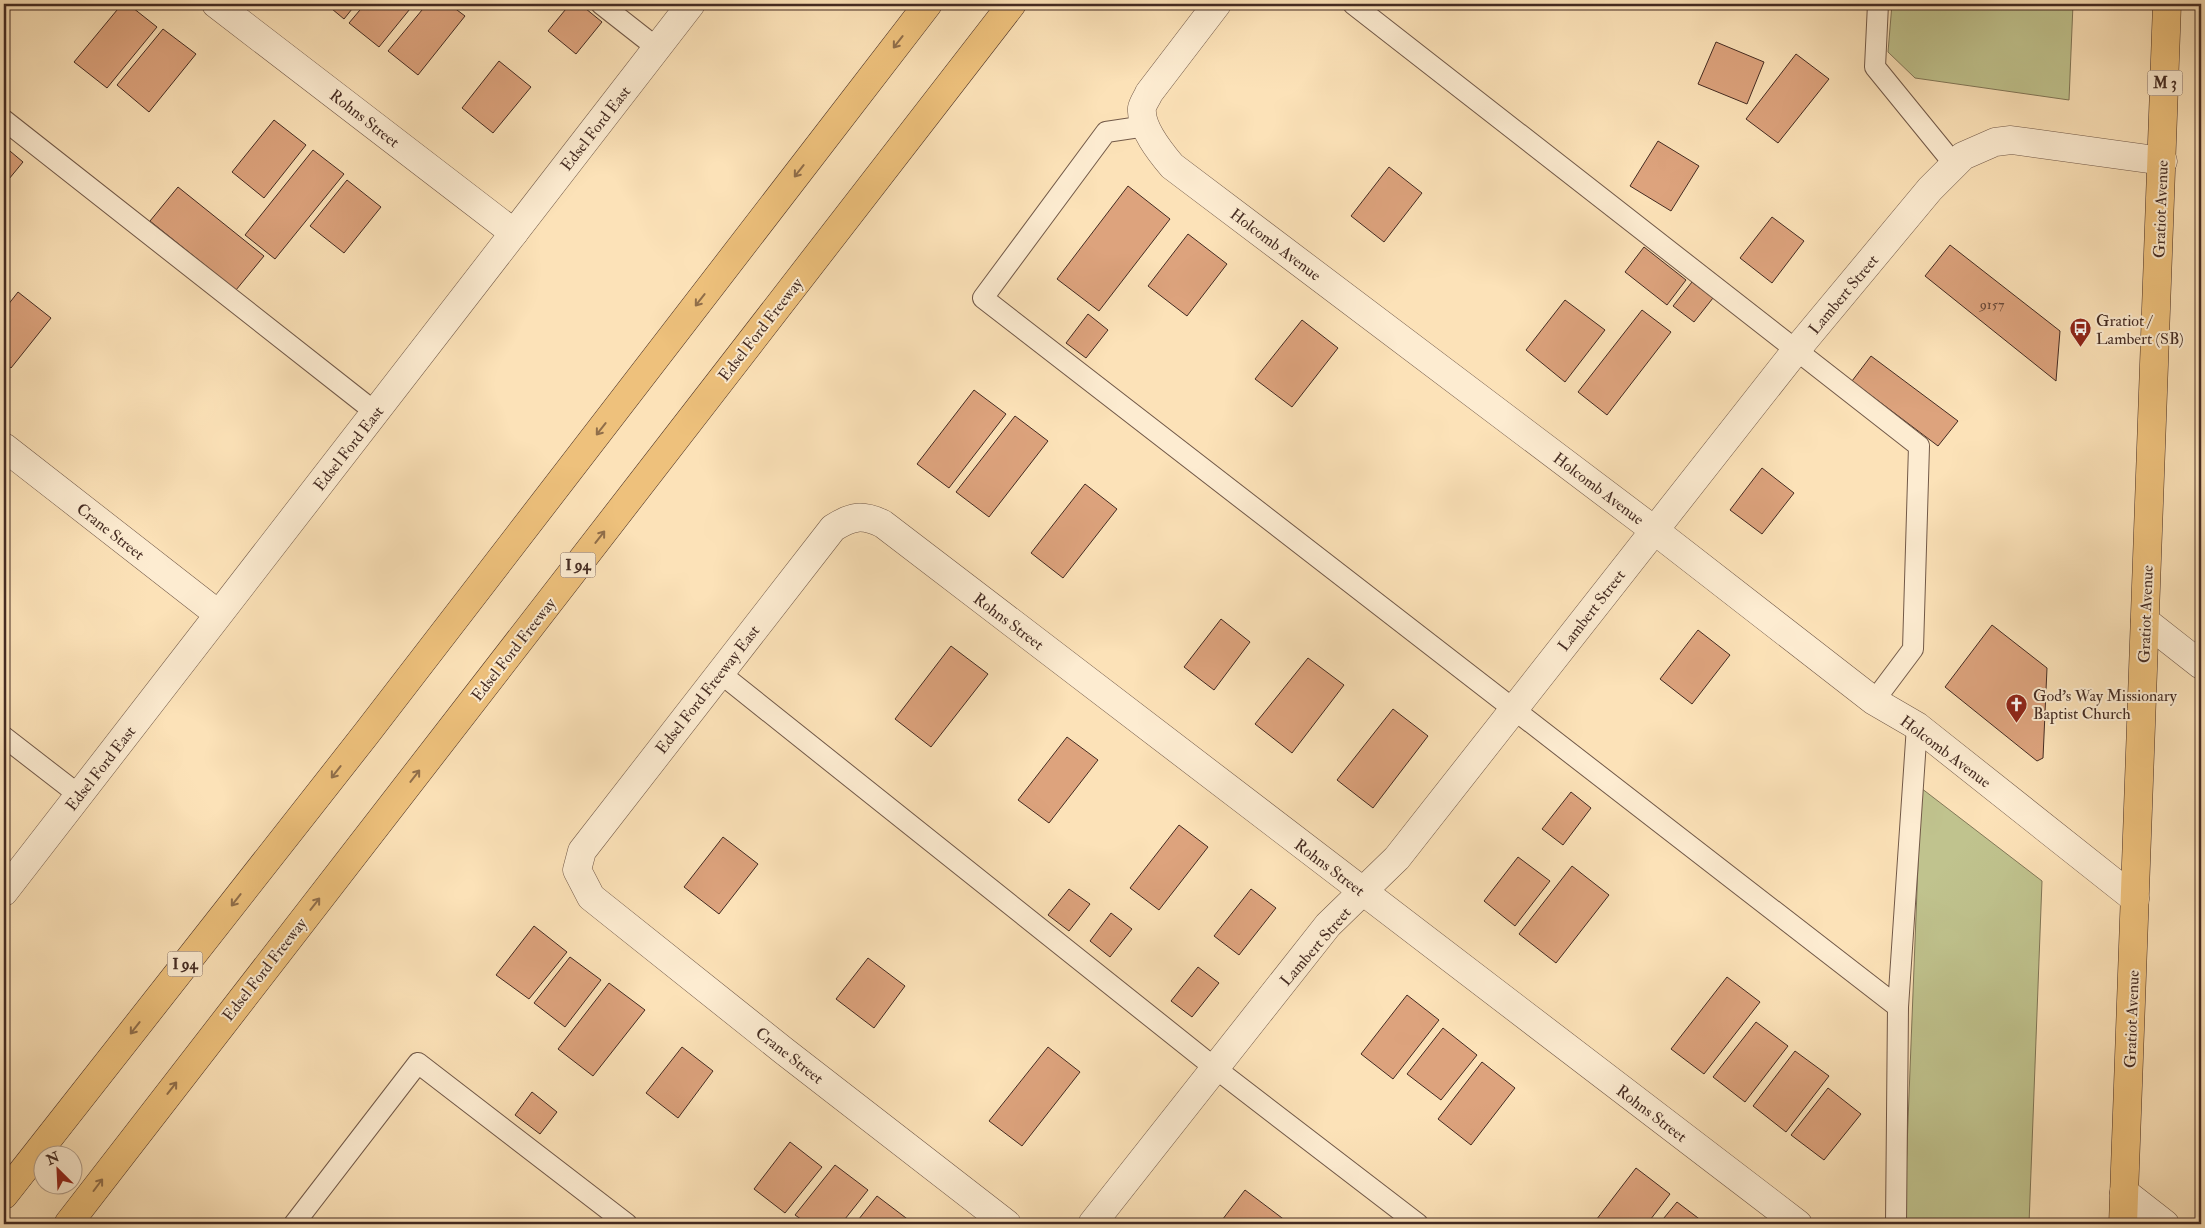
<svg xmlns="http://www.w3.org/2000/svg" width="2205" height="1228" viewBox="0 0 2205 1228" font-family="'IM FELL Double Pica',serif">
<rect width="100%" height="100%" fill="#fce2b8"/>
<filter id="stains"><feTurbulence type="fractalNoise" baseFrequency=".004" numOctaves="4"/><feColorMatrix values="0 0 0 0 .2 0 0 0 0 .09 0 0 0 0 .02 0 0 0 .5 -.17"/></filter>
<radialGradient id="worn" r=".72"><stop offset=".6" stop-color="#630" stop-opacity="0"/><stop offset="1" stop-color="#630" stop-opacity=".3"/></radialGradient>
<path fill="#c0c38e" stroke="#827758" d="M1892,4H2073L2069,100L1915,78L1888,52Z
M1921,788L2042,881L2029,1224H1904Z"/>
<path fill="#dda37d" stroke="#442b22" d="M122,4H128L157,27L107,88L74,62Z
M326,4H356L344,19Z
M365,4H414L379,47L349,23Z
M427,4H449L465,16L418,75L388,51Z
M570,4H580L602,22L576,54L548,31Z
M163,29L196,54L149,112L117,85Z
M1716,42L1764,62L1747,104L1698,84Z
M1796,54L1829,79L1778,143L1746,119Z
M499,61L531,87L493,133L462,108Z
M274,120L306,145L264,198L232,172Z
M1658,141L1699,166L1671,211L1630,186Z
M4,146L23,162L4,185Z
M313,150L344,174L275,259L245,235Z
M1389,167L1422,193L1384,242L1351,216Z
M347,180L381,207L344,253L310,226Z
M1128,186L1170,219L1099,311L1057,279Z
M178,187L264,256L236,290L150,221Z
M1772,217L1804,241L1772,283L1740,258Z
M1188,234L1227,264L1187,316L1148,286Z
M1950,245L2060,331L2056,381L1925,276Z
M1644,247L1686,280L1667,305L1625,272Z
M1692,282L1713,298L1694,322L1673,306Z
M18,292L51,318L11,368L4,362V310Z
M1565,300L1605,330L1565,382L1526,350Z
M1642,310L1671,332L1607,415L1578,392Z
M1088,314L1108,330L1086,358L1066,343Z
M1302,320L1338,348L1292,407L1255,379Z
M1871,356L1958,421L1938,446L1852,381Z
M974,390L1006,414L949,488L917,464Z
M1015,416L1048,441L989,517L956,492Z
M1762,468L1794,493L1762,534L1730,510Z
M1085,484L1117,509L1063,578L1031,553Z
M1221,619L1250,642L1214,690L1184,667Z
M1992,625L2047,668L2043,758L2037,761L1945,687Z
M1698,630L1730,655L1692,704L1660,679Z
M951,646L988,674L931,747L895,719Z
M1308,658L1344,685L1292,753L1255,724Z
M1393,709L1428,736L1373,808L1337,780Z
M1067,737L1098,760L1049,823L1018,800Z
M1571,792L1591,808L1563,845L1542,829Z
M1179,825L1208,847L1159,910L1130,888Z
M723,837L758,864L719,914L684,887Z
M1518,857L1550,881L1515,926L1484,901Z
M1572,866L1609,895L1556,963L1519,934Z
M1069,889L1090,904L1069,931L1048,915Z
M1251,889L1276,908L1239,955L1214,936Z
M1111,913L1132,929L1110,957L1090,941Z
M534,926L567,952L529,999L496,975Z
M570,957L601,980L565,1027L534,1003Z
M868,958L905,986L874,1028L836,999Z
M1198,967L1219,983L1192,1017L1171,1001Z
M1727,977L1760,1002L1704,1074L1671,1049Z
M609,983L645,1010L593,1076L558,1049Z
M1407,995L1439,1020L1393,1079L1361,1054Z
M1756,1022L1788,1046L1745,1102L1713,1077Z
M1443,1028L1477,1055L1441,1100L1407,1074Z
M682,1047L713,1071L678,1118L646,1093Z
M1048,1047L1080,1072L1022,1146L989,1121Z
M1795,1051L1829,1076L1786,1132L1753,1106Z
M1482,1062L1515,1088L1471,1145L1438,1119Z
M1828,1088L1861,1114L1824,1160L1791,1135Z
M532,1092L557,1112L540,1134L515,1115Z
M790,1142L822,1167L785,1213L754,1189Z
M835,1165L868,1190L841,1224H808L795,1215Z
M1636,1168L1670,1194L1647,1224H1593Z
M1245,1190L1286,1221L1283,1224H1219Z
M877,1196L910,1221L907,1224H855Z
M1677,1202L1706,1224H1659Z"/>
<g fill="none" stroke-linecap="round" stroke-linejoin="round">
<defs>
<path id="service" d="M601,4L657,48
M1353,4L1919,446L1913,649L1874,701
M1878,4L1875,67L1954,164
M4,120L375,412
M1146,126L1106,132L983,298L1898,1007
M720,673L1215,1068L1418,1224
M4,737L79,795
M294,1224L418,1063L627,1224
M1896,1224L1898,1007L1917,726"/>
<path id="minor" d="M216,4L514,233
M1217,4L1149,93C1147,98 1143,103 1142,108C1140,127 1161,153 1172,166L1654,530L1874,701L1917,726L2135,899
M4,447L218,614
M2145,621L2201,665
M2124,1192L2165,1224
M1007,1224L784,1051L591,897L577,870L582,851L833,528C852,516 862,514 883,524L1798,1224
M1092,1224L1328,925L1397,858L1797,349L1930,189L1963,156L1995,142L2011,140L2163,161"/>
<path id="tertiary" d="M4,892L691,4"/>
<path id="primary" d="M2123,1224L2167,4"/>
<path id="motorway" d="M4,1195L366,734L928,4
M68,1224L1012,4"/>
</defs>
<use href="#service" stroke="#725948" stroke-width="22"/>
<use href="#minor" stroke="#725948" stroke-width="29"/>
<use href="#tertiary" stroke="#725948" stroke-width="29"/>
<use href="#primary" stroke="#442b22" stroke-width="29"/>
<use href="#motorway" stroke="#442b22" stroke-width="29"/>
<use href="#service" stroke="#fdecd1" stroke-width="20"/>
<use href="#minor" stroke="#fdecd1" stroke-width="28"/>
<use href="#tertiary" stroke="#fdecd1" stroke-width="28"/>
<use href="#primary" stroke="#eec17c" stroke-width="28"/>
<use href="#motorway" stroke="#eec17c" stroke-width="28"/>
</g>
<defs><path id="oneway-shaft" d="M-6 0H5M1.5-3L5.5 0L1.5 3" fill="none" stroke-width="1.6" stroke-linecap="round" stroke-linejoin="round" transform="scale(1.25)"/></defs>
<g stroke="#906e4a">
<use href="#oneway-shaft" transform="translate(898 42) rotate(128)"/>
<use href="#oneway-shaft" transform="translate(799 171) rotate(128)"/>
<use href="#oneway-shaft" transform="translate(700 300) rotate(128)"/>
<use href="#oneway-shaft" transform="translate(601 429) rotate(128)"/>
<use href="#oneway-shaft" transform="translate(600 537) rotate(-52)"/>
<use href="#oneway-shaft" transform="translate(336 772) rotate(128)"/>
<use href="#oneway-shaft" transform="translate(415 776) rotate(-52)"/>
<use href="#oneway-shaft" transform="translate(236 900) rotate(128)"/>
<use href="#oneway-shaft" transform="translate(315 904) rotate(-52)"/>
<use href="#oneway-shaft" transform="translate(135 1028) rotate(128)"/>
<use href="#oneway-shaft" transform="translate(172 1088) rotate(-52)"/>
<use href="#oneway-shaft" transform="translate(98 1185) rotate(-53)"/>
</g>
<defs>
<symbol id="bus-pin" viewBox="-11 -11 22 30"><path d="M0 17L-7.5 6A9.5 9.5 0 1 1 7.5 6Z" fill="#8f2418" stroke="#fdecd1"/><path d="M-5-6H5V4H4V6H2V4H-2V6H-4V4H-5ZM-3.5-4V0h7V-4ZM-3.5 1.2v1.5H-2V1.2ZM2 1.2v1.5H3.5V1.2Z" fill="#fff"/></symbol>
<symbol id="church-pin" viewBox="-11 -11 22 30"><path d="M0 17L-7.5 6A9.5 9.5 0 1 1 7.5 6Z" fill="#8f2418" stroke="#fdecd1"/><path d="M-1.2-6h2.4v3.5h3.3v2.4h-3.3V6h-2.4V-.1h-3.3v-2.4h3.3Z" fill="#fff"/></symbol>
</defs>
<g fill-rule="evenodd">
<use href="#bus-pin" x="2068" y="316" width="25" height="34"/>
<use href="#church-pin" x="2004" y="692" width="25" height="34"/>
</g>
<g text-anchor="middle" stroke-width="4" stroke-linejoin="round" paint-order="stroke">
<g font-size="14" fill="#6a4939">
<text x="1992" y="309">9157</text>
</g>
<g fill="#fdecd1" stroke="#7c6556" stroke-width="1">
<rect x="2147.5" y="70.5" width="35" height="25" rx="4"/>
<rect x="560.5" y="552.5" width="35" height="25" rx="4"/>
<rect x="167.5" y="951.5" width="35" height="25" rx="4"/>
</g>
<g font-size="15" font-weight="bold" fill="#442b22">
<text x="2165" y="88">M 3</text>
<text x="578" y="570">I 94</text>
<text x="185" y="969">I 94</text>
</g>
<g font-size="16" fill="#442b22" stroke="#fdecd1">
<text transform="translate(365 118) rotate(38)" y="6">Rohns Street</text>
<text transform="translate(595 128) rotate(-52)" y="6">Edsel Ford East</text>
<text transform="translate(2160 209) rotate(-88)" y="6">Gratiot Avenue</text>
<text transform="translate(1276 244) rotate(37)" y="6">Holcomb Avenue</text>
<text transform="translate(1843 294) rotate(-50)" y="6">Lambert Street</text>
<text transform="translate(760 329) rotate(-52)" y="6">Edsel Ford Freeway</text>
<text transform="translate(348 448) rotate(-52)" y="6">Edsel Ford East</text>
<text transform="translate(1599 488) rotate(37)" y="6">Holcomb Avenue</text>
<text transform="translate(111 531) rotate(38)" y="6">Crane Street</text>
<text transform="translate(1591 610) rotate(-52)" y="6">Lambert Street</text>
<text transform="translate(2145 614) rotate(-88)" y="6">Gratiot Avenue</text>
<text transform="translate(1009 621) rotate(37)" y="6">Rohns Street</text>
<text transform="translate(513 649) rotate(-52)" y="6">Edsel Ford Freeway</text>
<text transform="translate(707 689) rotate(-52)" y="6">Edsel Ford Freeway East</text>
<text transform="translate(1946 751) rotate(37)" y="6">Holcomb Avenue</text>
<text transform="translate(100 768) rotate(-52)" y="6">Edsel Ford East</text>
<text transform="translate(1330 867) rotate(37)" y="6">Rohns Street</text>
<text transform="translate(1315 946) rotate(-49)" y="6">Lambert Street</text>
<text transform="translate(264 969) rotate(-52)" y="6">Edsel Ford Freeway</text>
<text transform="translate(2131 1019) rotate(-88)" y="6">Gratiot Avenue</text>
<text transform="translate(790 1055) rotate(38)" y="6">Crane Street</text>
<text transform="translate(1652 1113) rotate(37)" y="6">Rohns Street</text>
</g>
<g font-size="16" fill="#442b22" stroke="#fdecd1" text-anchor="start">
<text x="2096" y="326">Gratiot /<tspan x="2096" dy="18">Lambert (SB)</tspan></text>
<text x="2033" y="701">God's Way Missionary<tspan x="2033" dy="18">Baptist Church</tspan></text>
</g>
</g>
<rect width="2205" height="1228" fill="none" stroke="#fce2b8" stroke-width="20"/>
<rect x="5" y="5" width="2195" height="1218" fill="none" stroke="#442b22" stroke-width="2.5"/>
<rect x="10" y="10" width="2185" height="1208" fill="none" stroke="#442b22"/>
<g transform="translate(58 1170) rotate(336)"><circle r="24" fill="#fdecd1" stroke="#b39f8b"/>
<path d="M0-4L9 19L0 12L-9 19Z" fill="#8f2418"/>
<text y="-8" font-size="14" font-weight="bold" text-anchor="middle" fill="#442b22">N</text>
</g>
<rect width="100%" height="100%" filter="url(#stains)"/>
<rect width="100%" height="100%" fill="url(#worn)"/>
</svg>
